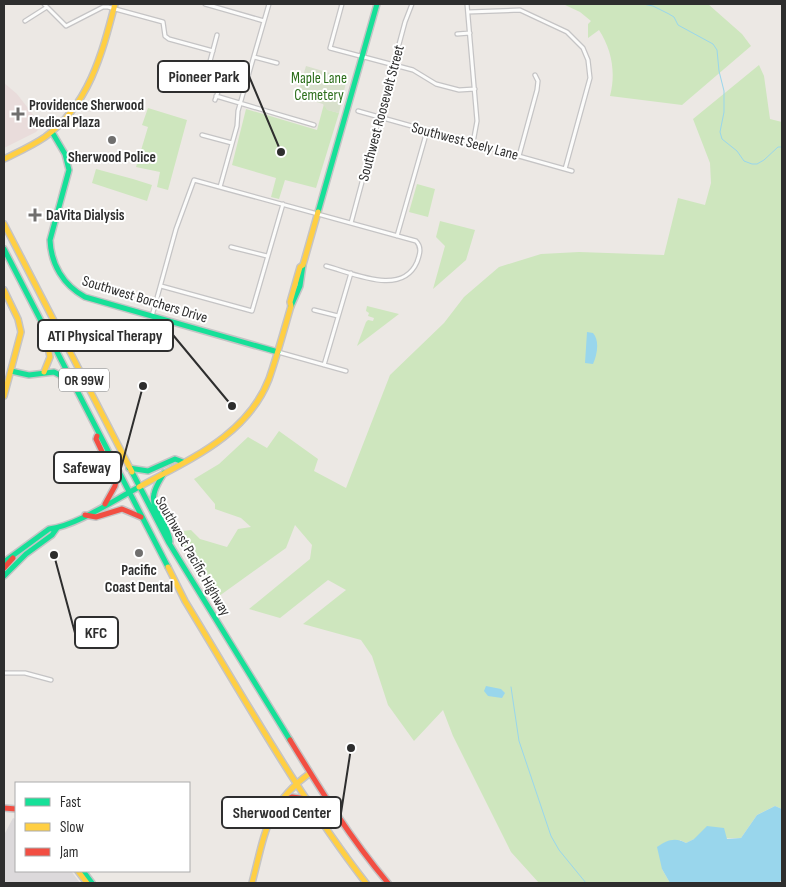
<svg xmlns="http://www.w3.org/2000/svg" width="786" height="887" viewBox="0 0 786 887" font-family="'Sofia Sans Condensed',sans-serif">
<rect width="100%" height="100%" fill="#ece8e4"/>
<path fill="#dcd9db" d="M13,818L16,819V871H71L80,883H4V835Z"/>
<path fill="#e9dcdb" d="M4,83L17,94L41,125L39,129L36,132L4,148Z"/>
<path fill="#cee6be" d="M563,4H708L742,34L751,46L682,105L610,96C616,73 612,50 599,30L588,38V24L591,21L580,12Z
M759,65L764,76L770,119L782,122V809L775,806L757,815L741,838L694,839L686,843L680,840L662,869L670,883H539L511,852L453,736L443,710L414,741L388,705L372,656L361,640L303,624L346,590L328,580L280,618L249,609L310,559L312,545L295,525L286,548L215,599L175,532L191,530L200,539L227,547L238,529L251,527L241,518L215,509V504L194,479L219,464L248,437L267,448L279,431L318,459L314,471L346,488L390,375L444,323L464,297L499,267L541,254L579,252L664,255L678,198L705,205L711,183L710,163L693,119Z
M324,104L328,110L339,113L316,188L285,180L279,199L271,197L276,178L232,165L246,109L317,130Z
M148,108L187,120L168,190L157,187L160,172L136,167L148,127L142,125Z
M96,169L133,179L152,185L147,201L92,183Z
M417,184L435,189L428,217L409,212Z
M440,221L475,230L466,260L433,289L445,246L436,237Z
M367,306L399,314L357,346L366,322L368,320L373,321L374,318L368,316L369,313L366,311Z"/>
<path fill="#d8e0cc" d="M306,66L347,78L339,113L327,110L323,104L297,96Z"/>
<path fill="#99d6ec" d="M587,332L593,333C600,341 597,355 593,364L585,363Z
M486,686L501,689L505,693L502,698L488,696L484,691Z
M775,806L782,809V879L779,883H670L662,869L657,847C667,840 675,837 686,843L694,839L707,826L724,828L727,839L741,838L757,815Z"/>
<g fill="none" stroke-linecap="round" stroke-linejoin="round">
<path stroke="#99d6ec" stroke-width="1" d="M643,4L653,6L669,14L674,17L678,25L713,44L717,50L719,71L724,91V112L720,132L722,139L737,151L744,161L752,164H757L764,160L778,147H782
M511,687L519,741L551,836L559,850L586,883"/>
<defs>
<path id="street" d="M44,4L66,26L103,7H108L163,22L165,36L169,39L213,51
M205,4L264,21
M341,4H342L330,48L413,70L436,84L459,90L475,89
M467,4L477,121L473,143
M468,12L520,10L567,32L583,48L588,60L590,78L565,169
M25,21L47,7
M457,34L470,33
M254,57L277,63
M209,65L217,35
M216,96L314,125
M215,100L218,92
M358,111L572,171
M202,135L232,143
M519,156L537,90L538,81L535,75
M220,187L237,126L238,111L269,4
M351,223L405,22L412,4
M397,236L427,131
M231,247L267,256
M161,286L252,311L283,204
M314,310L338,316
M152,316L176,229L194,180L416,241C422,247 420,254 417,262C402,297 353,273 326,266
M278,352L346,371
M324,365L351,273
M4,673H25L51,680"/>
<path id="fast" d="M52,132L65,154L69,170L50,240C51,264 63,285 85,297L278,352
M318,212L377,4
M4,249L168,567
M291,306L300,286L303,265
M11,371L29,375L54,372L71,381
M129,468L148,471L175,459L183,462
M132,472L169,543L290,740
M164,473C160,480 155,487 154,494C150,509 169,524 170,542
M4,562L49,529C76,526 114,500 139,487
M4,576L26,554L52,535L57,528
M83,871L92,883"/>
<path id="slow" d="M4,159C18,152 32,146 45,137C89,105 102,54 115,4
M4,224L132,472
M4,290L18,319L21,332L4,396
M44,372L50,357L45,333
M139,487C188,460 247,436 269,379C277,356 284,330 291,306L290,302L300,267L303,265L318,212
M168,567L185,601C243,696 298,795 366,883
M78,871L87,883
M252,883C265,834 266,805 310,773"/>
<path id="jam" d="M97,436L96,439L116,481L115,486L105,504
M85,515L96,517L122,509L141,517
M4,568L13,558
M290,740C320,789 350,838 388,883
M277,804L292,797L307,799
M4,808L16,809"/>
</defs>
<use href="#street" stroke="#c5c4c5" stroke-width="5.5"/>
<use href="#fast" stroke="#c5c4c5" stroke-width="8"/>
<use href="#slow" stroke="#c5c4c5" stroke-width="8"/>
<use href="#jam" stroke="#c5c4c5" stroke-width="8"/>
<use href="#street" stroke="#fcfcfb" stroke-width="3"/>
<use href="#fast" stroke="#16e098" stroke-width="5"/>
<use href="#slow" stroke="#ffcf43" stroke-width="5"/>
<use href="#jam" stroke="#f24e42" stroke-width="5"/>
</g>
<g fill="#706f6e" stroke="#fff" stroke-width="2">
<path d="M15.5 106.5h5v5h5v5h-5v5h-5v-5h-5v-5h5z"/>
<circle cx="112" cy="140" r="5"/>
<path d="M32.5 207.5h5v5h5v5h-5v5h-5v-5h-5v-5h5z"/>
<circle cx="139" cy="553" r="5"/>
</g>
<g text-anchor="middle" stroke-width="4" stroke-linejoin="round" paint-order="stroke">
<rect fill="#fff" stroke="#6d6d6d" stroke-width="1" x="59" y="368.5" width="50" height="23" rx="4"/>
<g font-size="14" font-weight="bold" fill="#2e2e2e">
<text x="84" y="385">OR 99W</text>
</g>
<g font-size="15" fill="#2c6e1b" stroke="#fff">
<text x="319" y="83">Maple Lane<tspan x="319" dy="17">Cemetery</tspan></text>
</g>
<g font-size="15" font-weight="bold" fill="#2e2e2e" stroke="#fff" text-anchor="start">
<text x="29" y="110">Providence Sherwood<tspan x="29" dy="17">Medical Plaza</tspan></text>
<text x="112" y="162" text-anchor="middle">Sherwood Police</text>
<text x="46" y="220">DaVita Dialysis</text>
<text x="139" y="575" text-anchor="middle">Pacific<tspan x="139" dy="17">Coast Dental</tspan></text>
</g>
<g font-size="15" fill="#2e2e2e" stroke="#fff">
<text transform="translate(381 113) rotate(-75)" y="5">Southwest Roosevelt Street</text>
<text transform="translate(465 141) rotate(15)" y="5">Southwest Seely Lane</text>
<text transform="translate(145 299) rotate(17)" y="5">Southwest Borchers Drive</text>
<text transform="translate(193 556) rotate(60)" y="5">Southwest Pacific Highway</text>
</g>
</g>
<path fill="none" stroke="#2e2e2e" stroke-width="2" d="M281 152L249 76M232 406L173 335M143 386L121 468M54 555L75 633M351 748L341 813"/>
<g fill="#2e2e2e" stroke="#fff" stroke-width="2">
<circle cx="281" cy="152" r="5"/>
<circle cx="232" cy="406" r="5"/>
<circle cx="143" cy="386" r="5"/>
<circle cx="54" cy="555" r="5"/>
<circle cx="351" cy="748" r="5"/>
</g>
<g fill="#fff" stroke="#2e2e2e" stroke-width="2">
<rect x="158" y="61" width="91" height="31" rx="5"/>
<rect x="38" y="320" width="135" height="31" rx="5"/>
<rect x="54" y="452" width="67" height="31" rx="5"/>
<rect x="75" y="617" width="43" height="31" rx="5"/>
<rect x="222" y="797" width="119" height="31" rx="5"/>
</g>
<g font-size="16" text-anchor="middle" font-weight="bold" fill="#2e2e2e">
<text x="204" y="82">Pioneer Park</text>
<text x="105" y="341">ATI Physical Therapy</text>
<text x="87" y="473">Safeway</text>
<text x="96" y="638">KFC</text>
<text x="282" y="818">Sherwood Center</text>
</g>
<rect width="786" height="887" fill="none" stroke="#2e2e2e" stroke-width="10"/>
<rect x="15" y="782" width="175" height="90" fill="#ffffff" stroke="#ababab"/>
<rect x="25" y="798" width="25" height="8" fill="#16e098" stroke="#ababab"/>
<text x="60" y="807" font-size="15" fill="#2e2e2e">Fast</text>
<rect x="25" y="823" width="25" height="8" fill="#ffcf43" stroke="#ababab"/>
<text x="60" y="832" font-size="15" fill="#2e2e2e">Slow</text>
<rect x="25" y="848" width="25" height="8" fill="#f24e42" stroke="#ababab"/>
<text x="60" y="857" font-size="15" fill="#2e2e2e">Jam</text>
</svg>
